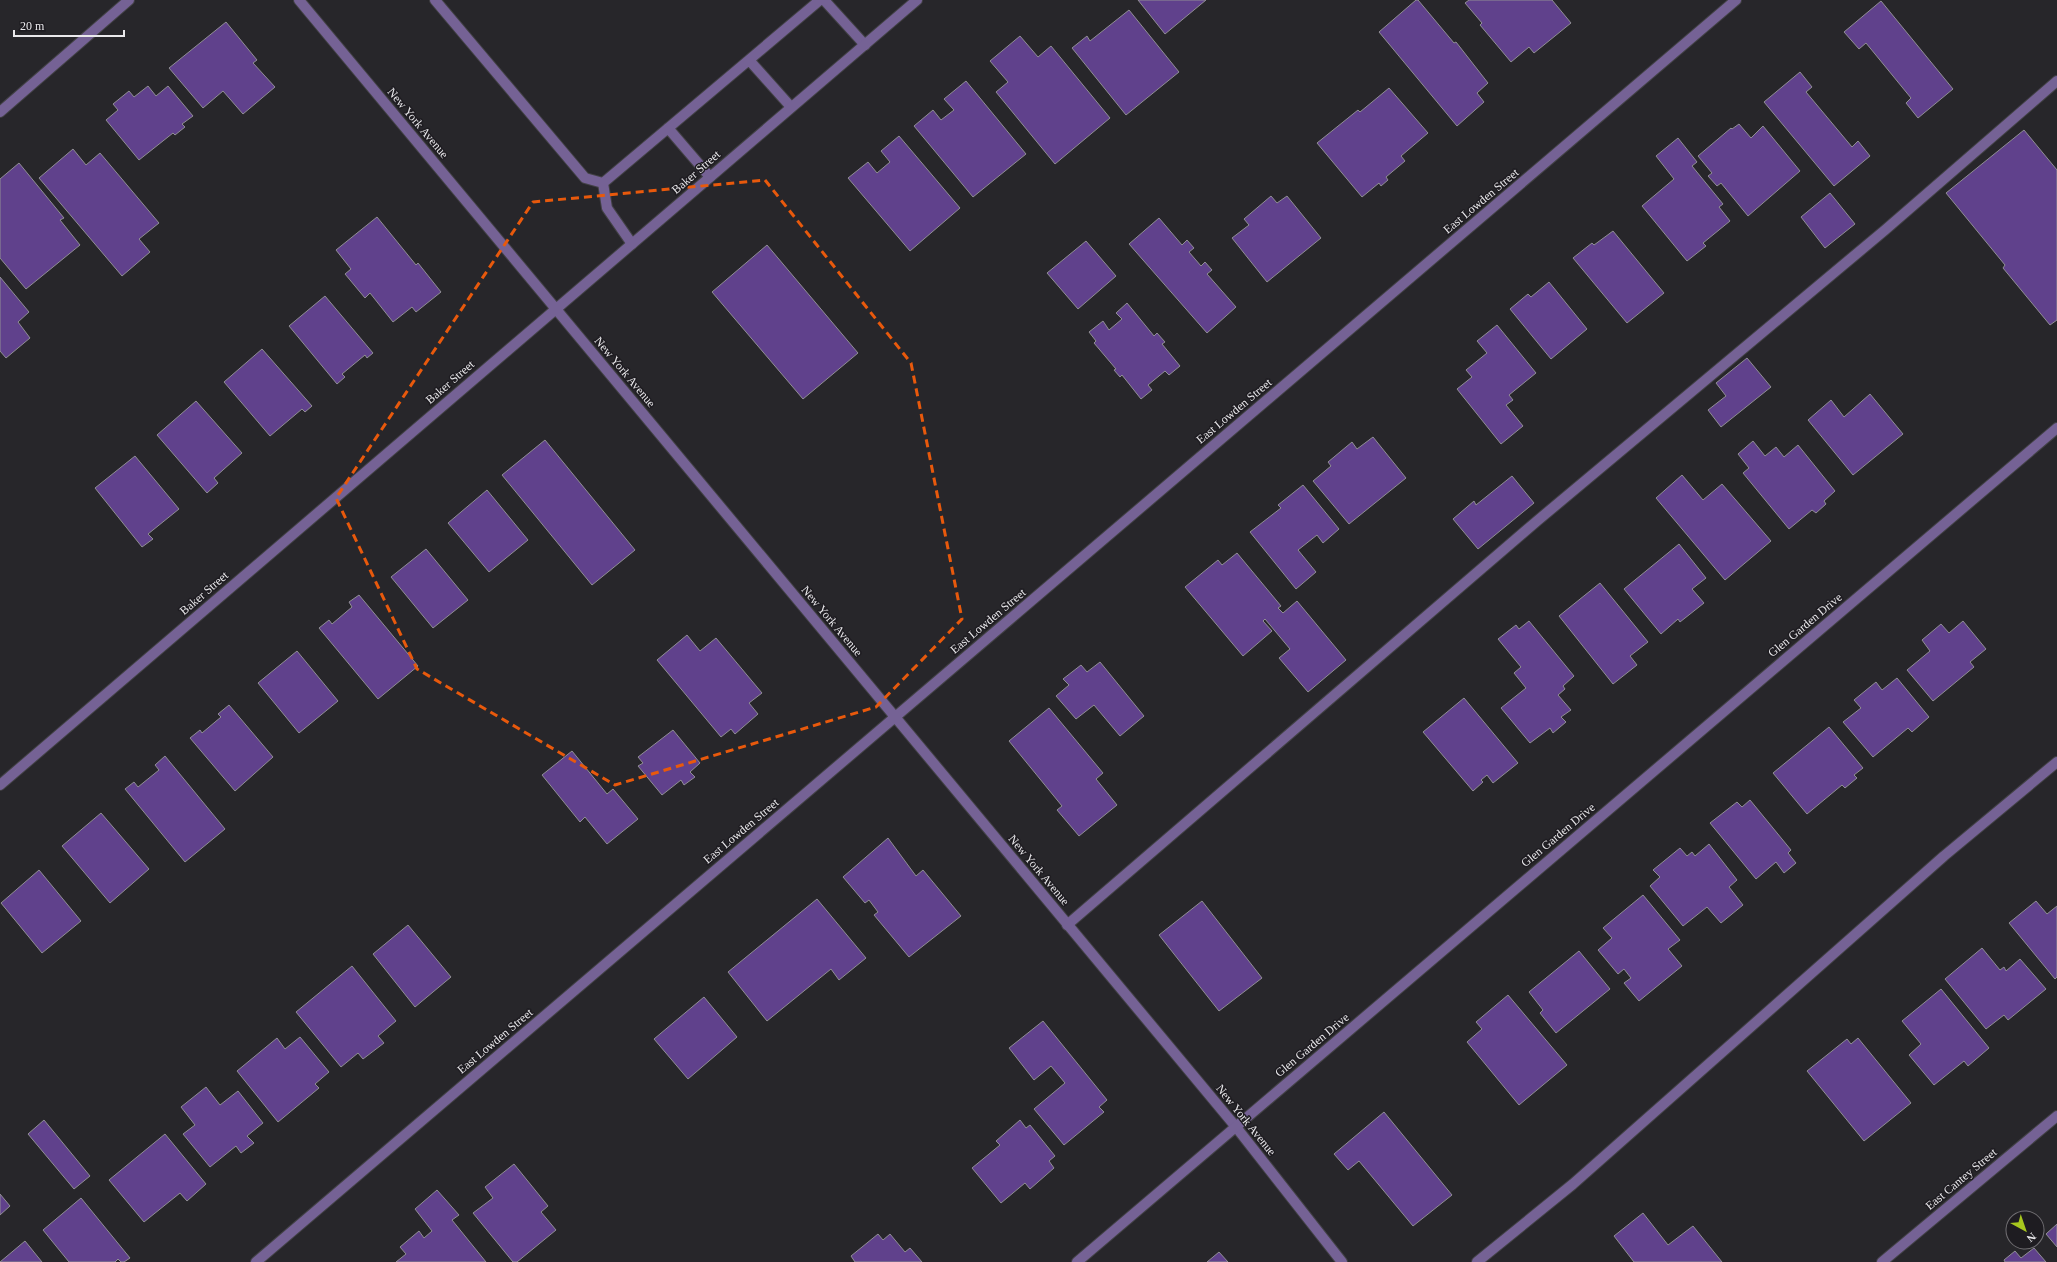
<svg xmlns="http://www.w3.org/2000/svg" width="2057" height="1262" viewBox="0 0 2057 1262" font-family="'Times New Roman',serif">
<rect width="100%" height="100%" fill="#27262a"/>
<path fill="#60418c" stroke="#908e94" d="M1138,0H1206L1165,34Z
M1416,0H1418L1454,43L1456,42L1488,83L1477,93L1484,102L1457,126L1379,32Z
M1469,0H1552L1571,23L1534,53L1529,47L1511,62L1480,25L1482,23L1465,3Z
M1881,1L1953,89L1918,118L1906,103L1911,98L1866,43L1859,49L1844,32Z
M1129,10L1179,72L1126,115L1072,48L1087,36L1090,41Z
M226,22L257,60L253,63L275,87L243,114L223,91L203,108L169,68Z
M1020,36L1038,57L1051,46L1110,118L1055,164L996,92L1008,82L990,61Z
M1800,72L1812,87L1806,92L1852,147L1858,141L1870,156L1834,186L1764,102Z
M966,81L1026,154L973,197L914,126L933,110L941,120L954,110L944,99Z
M148,86L156,96L168,86L193,116L182,124L185,127L175,135L173,133L139,160L106,120L118,110L113,104L129,91L134,97Z
M1389,88L1428,133L1401,156L1405,161L1386,177L1388,180L1381,186L1379,183L1362,197L1317,143L1358,110L1360,112Z
M1739,124L1751,138L1763,126L1800,171L1748,216L1721,183L1717,186L1708,176L1712,173L1698,156L1731,128L1732,129Z
M2024,130L2057,170V320L2050,325L2003,268L2005,265L1946,193Z
M899,136L960,208L910,251L848,178L868,162L877,173L890,162L881,151Z
M1678,138L1697,162L1692,166L1723,204L1719,207L1730,221L1703,243L1706,246L1687,261L1642,206L1674,179L1656,156Z
M73,149L86,165L100,153L159,223L139,239L150,252L122,276L39,178Z
M19,163L64,218L60,220L80,245L26,289L0,258V179Z
M1830,193L1855,224L1825,248L1801,217Z
M1271,196L1277,203L1287,196L1321,238L1267,282L1232,238L1249,225L1244,219Z
M377,217L416,265L418,263L441,292L416,312L412,307L393,322L370,293L365,298L345,274L351,269L336,250Z
M1159,218L1182,245L1187,240L1194,248L1189,252L1201,266L1205,262L1212,270L1207,274L1236,307L1207,333L1129,244Z
M1613,231L1664,293L1627,323L1573,258L1592,243L1594,245Z
M1086,241L1116,276L1078,309L1047,273Z
M767,245L858,353L803,399L712,292Z
M0,277L29,312L18,322L30,338L6,358L0,351Z
M1549,282L1587,329L1551,359L1510,309L1528,294L1531,297Z
M325,296L373,353L367,358L365,355L342,374L345,377L337,384L289,326Z
M1127,303L1154,336L1157,333L1165,342L1162,344L1180,366L1169,375L1165,371L1148,385L1152,390L1141,399L1122,375L1120,377L1114,370L1116,369L1094,343L1096,341L1089,332L1103,321L1109,330L1122,319L1116,313Z
M1497,325L1536,373L1509,395L1513,400L1506,405L1523,426L1501,444L1457,389L1472,377L1466,370L1487,353L1477,341Z
M262,349L312,406L305,412L302,409L270,436L224,382Z
M1747,358L1771,387L1721,427L1708,410L1726,396L1716,383Z
M1870,394L1903,434L1853,475L1808,420L1831,400L1844,417Z
M196,401L242,453L214,478L218,483L207,493L157,435Z
M1373,437L1406,478L1349,524L1313,481L1331,466L1328,462L1352,442L1357,449Z
M545,440L635,550L592,585L502,475Z
M1753,441L1765,456L1776,447L1784,457L1798,445L1835,491L1824,501L1826,504L1816,513L1812,510L1789,529L1743,473L1749,468L1738,454Z
M135,456L179,509L148,534L153,539L142,547L95,488Z
M1682,475L1703,500L1722,484L1771,541L1725,580L1656,498Z
M1512,476L1534,503L1478,549L1453,519L1474,501L1476,505Z
M1303,485L1339,529L1323,543L1317,535L1298,550L1316,572L1296,589L1250,532L1281,508L1278,505Z
M487,490L528,540L489,572L448,523Z
M1679,544L1706,578L1692,589L1704,603L1680,622L1678,619L1661,634L1624,589Z
M426,549L468,600L433,628L391,577Z
M1237,553L1281,606L1278,608L1283,613L1297,601L1346,660L1308,692L1279,658L1290,649L1265,619L1263,621L1272,631L1243,656L1185,587L1218,560L1222,565Z
M1600,583L1648,642L1630,656L1637,665L1613,684L1559,616Z
M359,595L418,666L378,699L319,628L329,620L332,624L352,607L349,602Z
M1529,621L1574,676L1563,686L1565,689L1558,695L1571,710L1561,717L1566,722L1553,733L1550,728L1530,743L1501,708L1526,688L1514,673L1521,667L1498,639L1516,625L1519,629Z
M1963,621L1986,649L1970,662L1974,667L1933,701L1907,670L1930,651L1922,640L1941,624L1949,633Z
M687,635L700,651L716,638L762,693L749,703L758,714L735,734L731,729L721,737L657,660Z
M297,651L338,701L299,733L258,683Z
M1100,662L1144,716L1120,736L1094,705L1076,719L1056,696L1069,685L1063,679L1081,665L1087,672Z
M1897,678L1929,717L1912,732L1908,728L1873,757L1843,722L1861,708L1854,700L1876,682L1882,690Z
M1464,698L1518,763L1493,783L1487,775L1481,780L1483,782L1473,791L1423,732Z
M229,705L273,757L235,791L190,738L200,730L202,733L221,717L218,714Z
M1049,708L1103,773L1096,779L1117,805L1079,836L1057,810L1062,806L1009,741Z
M1829,727L1863,768L1854,775L1857,778L1845,788L1842,785L1807,814L1773,773Z
M673,730L700,763L690,772L695,777L684,785L681,780L662,795L638,766L643,763L638,757Z
M572,751L607,794L613,789L638,819L607,844L585,817L580,822L542,775Z
M165,756L225,829L185,862L125,789L134,782L138,787L159,770L155,765Z
M1750,800L1791,850L1788,853L1796,863L1784,873L1776,862L1756,879L1710,823L1737,802L1742,807Z
M101,813L149,869L110,903L62,846Z
M888,838L916,876L923,870L961,916L909,957L874,915L878,912L869,900L865,903L843,877Z
M1709,844L1737,880L1729,887L1743,905L1721,923L1707,907L1683,926L1650,886L1660,877L1653,870L1680,848L1687,856L1692,852L1695,856Z
M39,870L81,921L42,953L1,903Z
M1643,895L1680,940L1668,949L1682,966L1639,1001L1624,983L1631,978L1624,969L1618,974L1598,950L1612,938L1603,928Z
M817,899L866,958L839,980L831,969L767,1021L728,972Z
M1202,901L1262,978L1219,1011L1159,935Z
M2036,901L2047,914L2057,906V977L2055,979L2009,923Z
M408,925L451,977L415,1007L373,954Z
M1982,948L2000,970L2004,967L2006,971L2020,959L2046,989L2008,1020L2004,1015L1986,1029L1945,979Z
M1579,951L1610,989L1556,1033L1540,1013L1543,1010L1529,992Z
M352,966L396,1021L378,1036L384,1043L363,1059L358,1053L341,1067L296,1012Z
M1941,989L1989,1048L1968,1066L1964,1061L1934,1085L1909,1055L1921,1044L1902,1021Z
M1508,995L1567,1065L1519,1105L1467,1042L1482,1029L1476,1022Z
M704,997L737,1037L688,1079L654,1039Z
M1043,1021L1107,1100L1099,1107L1104,1112L1064,1145L1034,1109L1065,1083L1051,1066L1034,1080L1009,1048Z
M300,1037L329,1072L315,1084L319,1088L278,1122L237,1071L277,1038L285,1049Z
M1858,1038L1911,1103L1864,1141L1807,1071L1847,1039L1851,1044Z
M206,1087L220,1105L238,1091L263,1123L247,1136L254,1143L241,1153L236,1146L210,1167L183,1134L195,1125L181,1107Z
M1384,1112L1452,1195L1413,1226L1359,1161L1348,1170L1334,1154Z
M44,1120L90,1176L74,1189L28,1134Z
M1020,1120L1026,1128L1030,1125L1055,1156L1049,1161L1054,1168L1030,1189L1025,1183L1001,1203L972,1168L1000,1145L996,1141Z
M165,1134L206,1184L187,1201L180,1193L144,1222L109,1180Z
M514,1164L548,1206L541,1212L556,1230L517,1262H513L473,1213L493,1198L485,1187Z
M437,1190L459,1215L452,1220L486,1262H396L406,1254L400,1247L419,1231L424,1238L432,1231L415,1209Z
M0,1194L10,1206L0,1215Z
M81,1198L130,1258L124,1262H121L118,1259L115,1262H69L43,1230Z
M1643,1213L1668,1245L1693,1226L1722,1262H1634L1614,1236Z
M2057,1224V1247L2046,1234Z
M878,1234L883,1240L890,1234L905,1252L910,1248L922,1262H855L851,1256Z
M25,1241L42,1262H0Z
M2034,1248L2046,1262H2005L2004,1260L2015,1251L2021,1258Z
M1219,1252L1228,1262H1207Z"/>
<g fill="none" stroke-linecap="round" stroke-linejoin="round">
<defs>
<path id="service" d="M435,0L585,178L603,183L820,0
M824,0L865,45
M749,60L791,107
M668,128L710,177
M603,183L607,208L632,244
M1067,925L1537,521L1885,230L2057,81
M1477,1262L1573,1184L1944,856L2057,762"/>
<path id="minor" d="M299,0L1236,1127L1342,1262
M0,112L129,0
M0,785L917,0
M256,1262L1736,0
M1882,1262L2057,1116"/>
<path id="tertiary" d="M1077,1262L2057,428"/>
</defs>
<use href="#service" stroke="#424145" stroke-width="12"/>
<use href="#minor" stroke="#424145" stroke-width="12"/>
<use href="#tertiary" stroke="#424145" stroke-width="12"/>
<use href="#service" stroke="#756295" stroke-width="10"/>
<use href="#minor" stroke="#756295" stroke-width="10"/>
<use href="#tertiary" stroke="#756295" stroke-width="10"/>
</g>
<path fill="none" stroke="#e8590c" stroke-width="3" stroke-dasharray="8 5" stroke-linejoin="round" d="M765,180L911,363L962,619L876,707L615,785L417,669L336,498L533,202Z"/>
<g text-anchor="middle" stroke-width="3" stroke-linejoin="round" paint-order="stroke">
<g font-size="12" fill="#eae9ec" stroke="#1e1c21">
<text transform="translate(418 123) rotate(50)" y="4">New York Avenue</text>
<text transform="translate(696 172) rotate(-41)" y="4">Baker Street</text>
<text transform="translate(1481 201) rotate(-40)" y="4">East Lowden Street</text>
<text transform="translate(625 372) rotate(50)" y="4">New York Avenue</text>
<text transform="translate(450 382) rotate(-41)" y="4">Baker Street</text>
<text transform="translate(1234 411) rotate(-40)" y="4">East Lowden Street</text>
<text transform="translate(204 593) rotate(-41)" y="4">Baker Street</text>
<text transform="translate(832 621) rotate(50)" y="4">New York Avenue</text>
<text transform="translate(988 621) rotate(-40)" y="4">East Lowden Street</text>
<text transform="translate(1805 625) rotate(-40)" y="4">Glen Garden Drive</text>
<text transform="translate(741 831) rotate(-40)" y="4">East Lowden Street</text>
<text transform="translate(1558 835) rotate(-40)" y="4">Glen Garden Drive</text>
<text transform="translate(1039 870) rotate(50)" y="4">New York Avenue</text>
<text transform="translate(495 1041) rotate(-40)" y="4">East Lowden Street</text>
<text transform="translate(1312 1045) rotate(-40)" y="4">Glen Garden Drive</text>
<text transform="translate(1246 1120) rotate(51)" y="4">New York Avenue</text>
<text transform="translate(1961 1179) rotate(-40)" y="4">East Cantey Street</text>
</g>
</g>
<g transform="translate(2025 1230) rotate(140)"><circle r="19" fill="#1e1c21" stroke="#706e72"/>
<path d="M0-3L7 15L0 10L-7 15Z" fill="#a7c71e"/>
<text y="-6" font-size="11" font-weight="bold" text-anchor="middle" fill="#eae9ec">N</text>
</g>
<path d="M14 30v6h110v-6" fill="none" stroke="#eae9ec" stroke-width="2"/>
<text x="20" y="30" font-size="12" fill="#eae9ec" stroke="#1e1c21" stroke-width="3" paint-order="stroke">20 m</text>
</svg>
